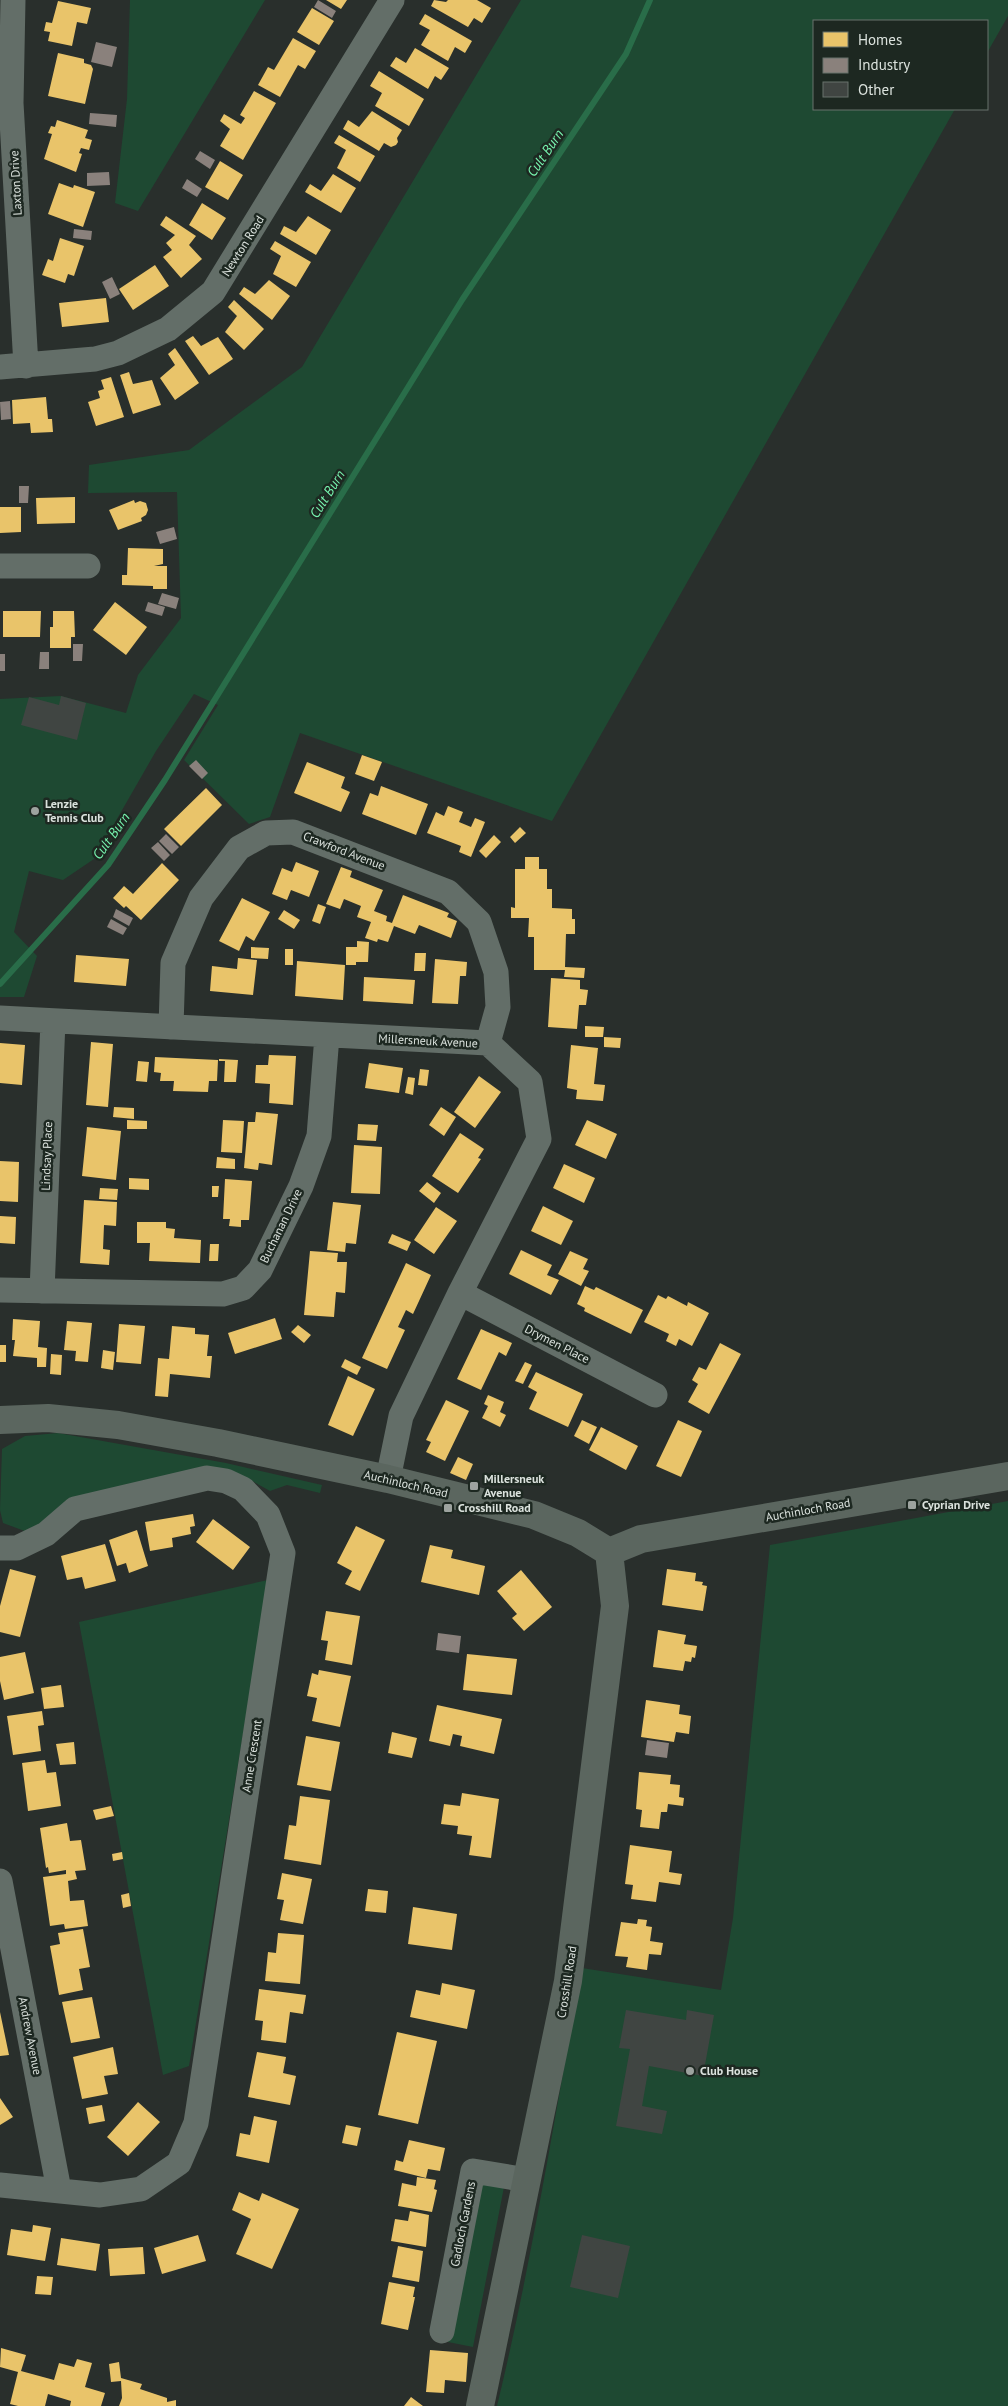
<svg xmlns="http://www.w3.org/2000/svg" width="1008" height="2406" viewBox="0 0 1008 2406" font-family="'PT Sans',sans-serif">
<rect width="100%" height="100%" fill="#292f2c"/>
<path fill="#1e4932" d="M130,0H265L138,211L115,203L127,99Z
M521,0H1008V16L987,53V21H814V109H955L552,821L300,733L270,817L249,824L184,760L218,705L194,694L156,751L94,859L63,880L29,871L14,932L37,956L24,997H0V699L61,696L126,713L138,675L181,618L177,492L88,493L89,465L189,450L302,367Z
M58,1433L226,1463L322,1485L320,1493L287,1485L270,1491L247,1478L30,1533L3,1523L0,1510L2,1449L25,1436Z
M1008,1501V2406H497C532,2262 555,2114 582,1968L721,1990L733,1918L770,1545Z
M268,1580L189,2066L163,2075L79,1622Z
M479,2182L504,2187L473,2347L448,2342Z"/>
<path fill="#e9c46a" d="M326,0H347L341,9Z
M434,0L446,2L448,0H477L491,8L482,23L474,18L468,27L431,6Z
M58,1L91,8L87,24L77,22L72,46L48,41L50,32L44,31L46,22L52,23Z
M312,8L334,21L319,45L297,32Z
M425,14L472,41L465,53L455,47L448,61L421,45L430,30L419,24Z
M293,38L316,51L305,69L298,65L280,97L258,85L268,67L274,70Z
M415,48L449,68L441,80L435,76L428,89L390,66L396,57L406,63Z
M58,53L84,59V63L91,65L93,69L85,104L48,96Z
M379,71L424,99L409,126L375,106L382,93L370,86Z
M254,91L276,103L243,160L220,146L230,129L220,121L224,114L241,124L245,118L240,115Z
M372,111L402,130L397,138L398,142L396,145L391,147L384,143L379,151L343,129L348,120L359,127Z
M57,120L88,130L85,138L92,140L89,150L81,148L79,153L82,154L76,172L44,159L52,134L48,133L51,126L55,127Z
M339,135L375,156L360,182L337,168L346,150L334,143Z
M220,161L243,175L228,200L205,187Z
M333,174L356,188L341,213L305,192L310,184L321,191Z
M59,183L73,188L74,185L95,192L83,227L48,214Z
M202,203L226,218L212,240L189,225Z
M166,216L196,236L189,245L202,259L181,278L163,257L172,250L166,243L175,235L160,225Z
M308,216L331,230L316,255L280,234L284,226L296,232Z
M60,238L84,246L74,276L68,274L65,283L42,275L48,259L53,261Z
M275,241L311,262L296,287L273,274L281,256L270,249Z
M155,265L169,286L133,310L119,289Z
M269,280L290,296L272,320L239,294L244,287L255,294Z
M106,298L109,322L62,327L59,303Z
M234,300L264,329L244,350L225,332L237,316L228,307Z
M193,336L201,346L218,337L233,359L209,375L185,341Z
M175,348L199,383L175,400L160,378L175,365L168,354Z
M129,372L133,384L152,380L161,405L133,414L120,375Z
M111,377L124,417L96,426L88,402L100,398L98,391L104,389L101,380Z
M46,397L48,419H52L53,432L31,433L30,423L13,424L12,400Z
M75,497V523L37,524L36,498Z
M134,500L135,503L140,501L146,503L148,510L146,515L141,518L142,521L118,530L109,510Z
M0,507H21V532L0,533Z
M128,548L163,549V564L154,566H167V589H153V586L122,585V575H127Z
M115,602L147,627L126,655L93,630Z
M3,611H41L40,637H3Z
M53,611H74L75,637H71V648H50V627H53Z
M362,755L382,762L374,781L355,774Z
M307,762L345,777L341,788L350,792L341,812L294,793Z
M381,786L428,804L416,835L362,814L370,793L378,796Z
M206,788L222,805L181,846L164,829Z
M448,806L463,812L459,822L471,827L475,818L485,822L471,857L459,852L461,846L427,833L436,812L444,816Z
M520,827L526,833L515,843L510,837Z
M494,835L501,842L486,858L479,851Z
M525,857H539V869H547V889H552V908L572,909V919H575V934H566L565,967L585,968L584,978L564,977L565,970H534V937H528L529,918H511V907L515,908V869H525Z
M296,862L319,871L309,897L291,890L287,900L272,894L282,868L292,872Z
M162,863L179,880L141,920L126,906L124,908L113,898L124,886L133,894Z
M341,867L352,871L350,877L383,890L374,911L387,916L386,921L392,923L403,895L449,913L447,917L457,921L451,938L419,925L415,934L394,926L388,942L378,939L377,942L365,938L371,922L357,917L361,906L344,899L340,909L326,904Z
M242,898L270,912L254,941L246,936L239,951L219,941Z
M318,904L326,907L320,924L312,921Z
M284,910L300,920L294,929L278,919Z
M357,941L369,942L368,962H356V965H346V947H357Z
M251,947L269,948L268,959L251,958Z
M285,949H293V965H285Z
M415,953H426L425,971H414Z
M76,955L129,959L126,986L74,982Z
M238,958L257,960L253,995L210,991L212,966L237,969Z
M435,959L467,962L466,976H460L458,1004L432,1003Z
M297,961L345,965L343,1000L295,996Z
M364,977L415,980L413,1004L363,1001Z
M551,978L580,980V989L588,990L586,1005H579L577,1029L548,1027Z
M585,1026L604,1027L603,1037H585Z
M604,1037L621,1038L620,1048L604,1047Z
M91,1042L113,1044L108,1107L86,1105Z
M0,1043L25,1045L22,1085L0,1083Z
M571,1045L598,1048L594,1084L605,1085L603,1101L576,1099L577,1090L567,1088Z
M269,1055L296,1056L293,1105L269,1103L270,1084L255,1083L256,1065H268Z
M155,1057L218,1060L217,1081H209L208,1092L173,1091L174,1081H160L161,1073L154,1072Z
M219,1059L238,1060L236,1082H224L225,1061H219Z
M138,1061L149,1062L147,1082L136,1081Z
M369,1063L403,1068L399,1093L365,1088Z
M420,1069L429,1070L427,1086L418,1085Z
M479,1076L501,1092L475,1128L454,1112Z
M408,1077L415,1078L413,1095L405,1093Z
M114,1107L134,1108V1119L113,1117Z
M441,1107L456,1117L444,1136L429,1125Z
M256,1112L278,1114L272,1165L259,1163L258,1170L244,1168L248,1122H255Z
M127,1120L147,1121V1129H127Z
M223,1120L244,1121L242,1153L221,1152Z
M587,1120L617,1134L606,1159L575,1145Z
M358,1124L378,1125L376,1141L357,1140Z
M87,1127L121,1131L116,1180L82,1176Z
M460,1133L484,1149L478,1158L481,1159L458,1193L432,1176Z
M354,1145L382,1147L380,1194L351,1193Z
M217,1157L235,1159V1169L216,1168Z
M0,1161L19,1162L18,1202L0,1201Z
M564,1164L595,1178L584,1203L553,1188Z
M129,1178L149,1179V1190L129,1189Z
M225,1179L252,1181L249,1220H241V1227L229,1226L230,1219H223Z
M427,1182L441,1193L434,1203L419,1191Z
M212,1186H219L218,1197H212Z
M100,1188L118,1189L117,1200L99,1199Z
M84,1200L117,1202L116,1226L104,1225L103,1249L110,1250L109,1265L80,1263Z
M333,1202L361,1205L356,1244L346,1243L345,1252L327,1250Z
M543,1206L573,1221L561,1245L531,1231Z
M436,1207L457,1221L434,1254L414,1240Z
M0,1216L16,1217L15,1244L0,1243Z
M137,1222H166V1228L175,1229L174,1238L201,1240L200,1263L149,1261L150,1243H137Z
M392,1234L411,1242L407,1251L388,1243Z
M210,1244H219L218,1261H209Z
M521,1250L552,1265L547,1275L559,1280L551,1295L509,1274Z
M310,1251L338,1253L337,1262H347L345,1293L336,1292L334,1317L304,1315Z
M570,1251L588,1259L583,1269L589,1271L581,1286L558,1274Z
M406,1263L431,1275L413,1314L406,1310L398,1327L405,1330L387,1369L362,1358Z
M585,1286L594,1290L596,1287L643,1310L631,1334L584,1311L585,1308L577,1304Z
M658,1295L666,1299L668,1296L687,1306L688,1302L709,1313L692,1346L679,1339L676,1346L666,1341L669,1334L644,1322Z
M275,1318L282,1339L235,1354L228,1333Z
M13,1319L40,1321L38,1347L47,1348L46,1367H37V1358L13,1356L15,1340H12Z
M67,1321L92,1323L88,1362L75,1361L76,1351L64,1350Z
M119,1324L145,1326L141,1364L116,1362Z
M298,1325L311,1335L304,1343L291,1332Z
M172,1326L195,1328V1334L209,1335L207,1356H212L210,1378L170,1374L168,1397L155,1396L158,1358L169,1359Z
M481,1329L512,1343L506,1356L499,1352L481,1390L457,1379Z
M720,1343L741,1354L709,1414L688,1402L698,1384L692,1380L699,1367L706,1370Z
M0,1345H6V1362H0Z
M103,1350L115,1352L113,1370L101,1368Z
M51,1354L62,1355L61,1375L50,1374Z
M345,1359L361,1367L357,1375L341,1367Z
M525,1362L532,1365L523,1384L515,1381Z
M536,1372L583,1394L568,1427L529,1409L537,1392L528,1387Z
M348,1376L375,1389L353,1436L328,1425Z
M488,1395L504,1402L500,1412L506,1415L500,1427L482,1418L488,1406L484,1404Z
M446,1400L469,1411L445,1461L426,1452L431,1442L426,1440Z
M582,1420L597,1427L589,1444L574,1436Z
M678,1420L702,1431L681,1477L656,1466Z
M601,1427L638,1446L626,1470L589,1450Z
M458,1457L473,1464L466,1480L450,1473Z
M193,1514L195,1526L190,1527L191,1534L172,1538L173,1547L150,1551L145,1522Z
M213,1519L250,1547L233,1570L196,1542Z
M356,1526L385,1540L360,1591L345,1584L352,1571L337,1563Z
M137,1530L148,1566L129,1573L126,1563L117,1566L109,1540Z
M105,1544L116,1581L85,1589L82,1577L67,1580L61,1556Z
M430,1545L453,1550L451,1558L485,1566L479,1595L421,1582Z
M10,1569L36,1576L20,1637L0,1632V1606Z
M667,1569L696,1573L695,1581L703,1582L702,1585L707,1586L703,1611L662,1605Z
M521,1570L552,1607L524,1631L512,1618L517,1614L497,1591Z
M326,1611L360,1616L352,1665L325,1660L328,1641L321,1640Z
M658,1630L686,1635L684,1644L697,1646L695,1658L692,1657L691,1662L685,1661L683,1671L653,1667Z
M25,1652L34,1693L4,1700L0,1681V1657Z
M467,1654L517,1659L512,1695L463,1690Z
M319,1670L351,1676L340,1727L312,1721L317,1698L307,1696L312,1673L318,1675Z
M61,1685L64,1707L44,1709L41,1688Z
M646,1700L680,1705L679,1714L691,1716L689,1734L676,1732L674,1742L641,1737Z
M437,1705L502,1719L494,1754L460,1746L462,1736L453,1734L450,1746L429,1741Z
M42,1711L44,1725L38,1726L41,1751L13,1755L7,1716Z
M392,1732L417,1738L412,1758L388,1753Z
M306,1736L340,1742L331,1791L297,1785Z
M74,1742L76,1764L60,1765L56,1744Z
M45,1760L47,1773L56,1772L61,1806L28,1811L22,1763Z
M639,1772L671,1775L670,1784L680,1785L679,1797L684,1798L683,1806L668,1804L667,1812H661L659,1829L640,1827L642,1810L636,1809Z
M462,1793L499,1799L491,1858L469,1855L472,1836L457,1834L458,1826L441,1824L444,1804L460,1806Z
M300,1796L330,1800L321,1865L284,1859L289,1825L296,1826Z
M111,1806L114,1816L96,1820L93,1810Z
M67,1823L70,1841L81,1840L86,1870L75,1871L77,1879L68,1881L70,1901L84,1900L88,1926L65,1929L64,1924L50,1926L43,1877L66,1874V1870L49,1873L48,1867L46,1868L40,1828Z
M630,1845L672,1851L669,1872L682,1874L680,1885L659,1882L656,1902L631,1899L633,1885L625,1884Z
M122,1852L123,1859L113,1861L112,1854Z
M282,1873L312,1879L303,1924L280,1920L284,1900L277,1899Z
M368,1889L388,1891L386,1913L365,1911Z
M129,1893L131,1906L123,1908L121,1895Z
M413,1907L457,1914L452,1950L408,1944Z
M638,1919L647,1920L646,1926L652,1927L650,1941L663,1943L661,1955L649,1954L647,1970L626,1967L628,1957L615,1956L621,1922L637,1924Z
M83,1929L90,1967L79,1969L83,1990L59,1995L50,1946L60,1944L58,1933Z
M278,1933L304,1935L300,1984L265,1981L268,1952L276,1953Z
M442,1983L475,1990L467,2029L410,2017L416,1990L440,1995Z
M259,1989L306,1995L303,2014L290,2012L286,2043L261,2040L263,2021L255,2020Z
M92,1997L100,2038L71,2043L62,2002Z
M0,2012L9,2055L0,2056Z
M397,2032L437,2041L418,2124L378,2115Z
M113,2047L118,2074L104,2076L108,2094L82,2099L73,2057Z
M257,2052L286,2057L283,2073L296,2076L290,2105L248,2097Z
M0,2098L13,2117L0,2125Z
M138,2102L160,2122L128,2156L107,2137Z
M102,2105L105,2121L89,2124L86,2108Z
M254,2116L277,2121L269,2163L236,2156L240,2133L250,2135Z
M346,2125L361,2128L357,2146L342,2143Z
M409,2140L445,2148L440,2171L428,2169L426,2178L394,2170L396,2160L403,2162Z
M417,2177L436,2180L434,2189L437,2190L432,2212L398,2206L402,2183L416,2186Z
M239,2192L259,2201L262,2193L299,2209L272,2269L236,2254L251,2219L232,2210Z
M410,2211L429,2215L426,2247L391,2241L395,2219L408,2221Z
M33,2225L51,2228L45,2261L7,2255L11,2229L32,2232Z
M198,2235L206,2261L162,2274L154,2248Z
M61,2238L100,2244L96,2271L57,2265Z
M398,2246L423,2251L419,2282L392,2277Z
M143,2247L145,2274L110,2276L108,2249Z
M37,2276L53,2277L51,2295L35,2294Z
M389,2282L415,2287L413,2297H415L408,2330L381,2324Z
M1,2348L26,2355L21,2371L54,2380L59,2363L74,2367L77,2359L92,2363L85,2387L105,2393L101,2406H70L71,2401L48,2394L45,2406H18L10,2404L18,2372L0,2367Z
M430,2350L468,2353L466,2382L445,2380L444,2393L426,2392Z
M119,2362L121,2378L142,2384L140,2389L167,2398V2402L176,2400V2406H119L122,2398L121,2381L111,2382L109,2364Z
M411,2397L423,2406H404Z"/>
<path fill="#8a817c" d="M318,0L336,11L332,18L314,7Z
M96,42L117,47L112,67L91,62Z
M90,113L117,115L116,127L89,124Z
M200,151L215,160L210,169L195,159Z
M109,172L110,185L87,186V173Z
M187,179L202,189L197,197L182,188Z
M74,229L92,231L91,240L73,238Z
M112,277L120,294L110,299L102,282Z
M10,401L11,419L1,420L0,402Z
M19,486H29L28,503H19Z
M174,527L177,539L160,544L156,532Z
M162,593L179,598L176,609L158,604Z
M148,602L165,607L162,616L145,611Z
M73,644H83L82,661H73Z
M40,652H49V669H39Z
M0,654H5V671H0Z
M196,760L208,773L202,779L189,766Z
M166,834L179,847L172,854L159,841Z
M158,842L170,855L164,861L151,848Z
M116,909L133,918L129,926L113,917Z
M111,919L127,928L123,935L107,927Z
M438,1633L461,1636L459,1653L436,1650Z
M647,1740L669,1743L667,1758L645,1755Z"/>
<g fill="none" stroke-linecap="round" stroke-linejoin="round">
<path stroke="#296d49" stroke-width="6" d="M0,984L108,865L165,780L462,300L626,54L650,0"/>
</g>
<path fill="#404542" d="M61,696L86,703L77,740L21,725L29,697L59,705Z
M626,2010L686,2020L687,2010L714,2015L703,2076L649,2066L642,2106L667,2111L662,2134L616,2126L630,2049L619,2048Z
M582,2235L630,2246L618,2298L570,2287Z"/>
<g fill="none" stroke-linecap="round" stroke-linejoin="round">
<path stroke="#636e68" stroke-width="25" d="M13,0L11,103L26,366
M0,367L95,359L118,353L168,329L213,292L392,0
M0,566H88
M0,1018L488,1043L530,1082L539,1139L460,1293L401,1416L388,1479
M171,1027L173,963L201,898L239,848L266,833L293,832L448,892L479,922L496,972L498,1007L488,1043
M0,1290L223,1294L243,1288L260,1270L301,1186L319,1136L327,1036
M42,1291L53,1021
M460,1293L655,1395
M0,1548H17L46,1534L75,1509L207,1478L226,1481L243,1489L268,1515L283,1553L196,2123L179,2163L141,2189L100,2195L0,2185
M0,1881L59,2190
M442,2331L473,2171L527,2180"/>
<path stroke="#5b665f" stroke-width="28" d="M0,1420L48,1418L118,1425L218,1443L388,1479L534,1515L578,1533L609,1552L641,1539L1008,1476
M480,2406L568,1981L615,1606L609,1552"/>
</g>
<g fill="#9da39f" stroke="#1d2821" stroke-width="2">
<circle cx="35" cy="811" r="5"/>
<rect x="469" y="1481" width="10" height="10" rx="2.5"/>
<rect x="907" y="1500" width="10" height="10" rx="2.5"/>
<rect x="443" y="1503" width="10" height="10" rx="2.5"/>
<circle cx="690" cy="2071" r="5"/>
</g>
<g text-anchor="middle" stroke-width="5" stroke-linejoin="round" paint-order="stroke">
<g font-size="12" fill="#dbe2dd" stroke="#1d2821">
<text transform="translate(16 183) rotate(-93)" y="4">Laxton Drive</text>
<text transform="translate(243 246) rotate(-58)" y="4">Newton Road</text>
<text transform="translate(344 851) rotate(21)" y="4">Crawford Avenue</text>
<text transform="translate(428 1041) rotate(3)" y="4">Millersneuk Avenue</text>
<text transform="translate(47 1156) rotate(-88)" y="4">Lindsay Place</text>
<text transform="translate(281 1226) rotate(-64)" y="4">Buchanan Drive</text>
<text transform="translate(557 1344) rotate(27)" y="4">Drymen Place</text>
<text transform="translate(406 1484) rotate(13)" y="4">Auchinloch Road</text>
<text transform="translate(808 1510) rotate(-10)" y="4">Auchinloch Road</text>
<text transform="translate(252 1756) rotate(-81)" y="4">Anne Crescent</text>
<text transform="translate(567 1982) rotate(-81)" y="4">Crosshill Road</text>
<text transform="translate(30 2036) rotate(79)" y="4">Andrew Avenue</text>
<text transform="translate(463 2224) rotate(-79)" y="4">Gadloch Gardens</text>
</g>
<g font-size="12" font-weight="bold" fill="#dbe2dd" stroke="#1d2821" text-anchor="start">
<text x="45" y="808">Lenzie<tspan x="45" dy="14">Tennis Club</tspan></text>
<text x="484" y="1483">Millersneuk<tspan x="484" dy="14">Avenue</tspan></text>
<text x="922" y="1509">Cyprian Drive</text>
<text x="458" y="1512">Crosshill Road</text>
<text x="700" y="2075">Club House</text>
</g>
<g font-size="14" font-style="italic" fill="#77f4af" stroke="#1d2821">
<text transform="translate(545 153) rotate(-56)" y="5">Cult Burn</text>
<text transform="translate(327 494) rotate(-58)" y="5">Cult Burn</text>
<text transform="translate(111 836) rotate(-55)" y="5">Cult Burn</text>
</g>
</g>
<rect x="813" y="20" width="175" height="90" fill="#1d2821" stroke="#69726c"/>
<rect x="823" y="32" width="25" height="15" fill="#e9c46a" stroke="#69726c"/>
<text x="858" y="45" font-size="15" fill="#dbe2dd">Homes</text>
<rect x="823" y="58" width="25" height="15" fill="#8a817c" stroke="#69726c"/>
<text x="858" y="70" font-size="15" fill="#dbe2dd">Industry</text>
<rect x="823" y="82" width="25" height="15" fill="#404542" stroke="#69726c"/>
<text x="858" y="95" font-size="15" fill="#dbe2dd">Other</text>
</svg>
